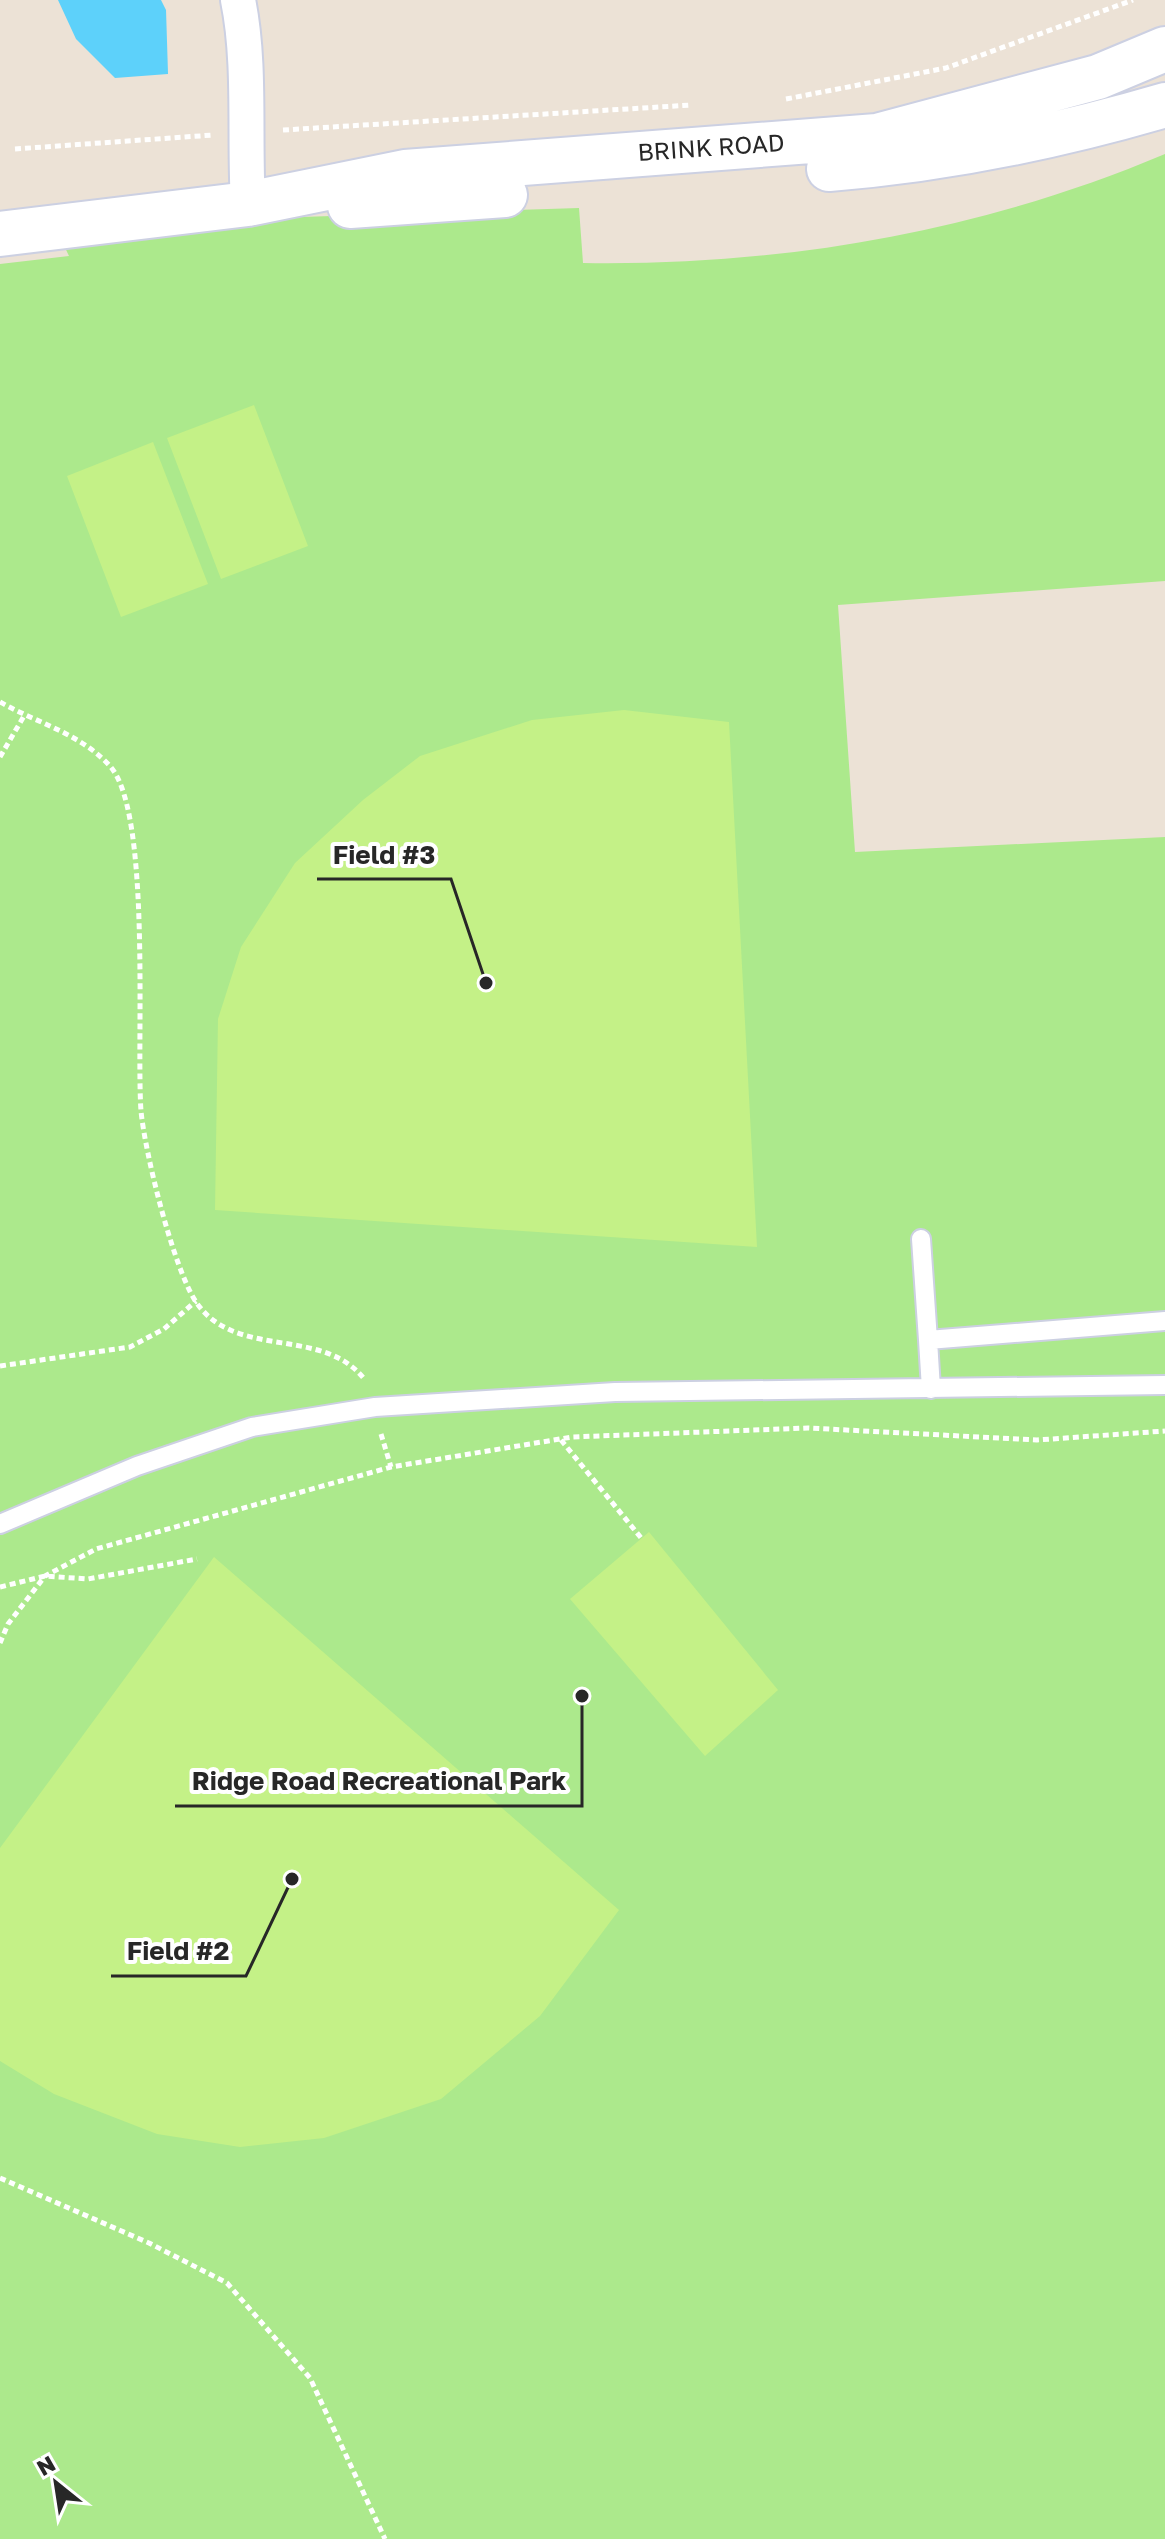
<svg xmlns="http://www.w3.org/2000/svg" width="1165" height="2539" viewBox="0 0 1165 2539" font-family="'Golos Text',sans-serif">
<rect width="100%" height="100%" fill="#ece2d6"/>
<path fill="#ace98c" d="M1165,154V581L838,605L855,852L1165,837V2539H0V264L69,256L54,225L579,208L583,263C783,266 980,232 1165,154Z"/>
<path fill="#c4f187" d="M254,405L308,546L221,579L167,438Z
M153,442L208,584L121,617L67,476Z
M624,710L729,722L757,1247L215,1210L218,1019L241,947L295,863L363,800L420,756L532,720Z
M649,1532L778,1690L705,1756L570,1599Z
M214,1557L619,1910L540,2016L441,2099L324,2138L240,2147L157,2134L54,2094L0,2061V1848Z"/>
<path fill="#5dd1fa" d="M58,0H161L166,10L168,74L115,78L76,39Z"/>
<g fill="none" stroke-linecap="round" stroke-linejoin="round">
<defs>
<path id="service" d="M921,1239L928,1340L1165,1321
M928,1340L931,1389
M0,1524L137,1466L252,1427L375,1407L615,1392L1165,1385"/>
<path id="minor" d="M238,0C251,63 244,138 248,204"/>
<path id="secondary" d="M829,169C942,160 1056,137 1165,105
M350,206L505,195
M0,234L248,204L405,172L877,136L1098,77L1165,49"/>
</defs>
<use href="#service" stroke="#ccd0e2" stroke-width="22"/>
<use href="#minor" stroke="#ccd0e2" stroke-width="38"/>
<use href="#secondary" stroke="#ccd0e2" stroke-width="48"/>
<path stroke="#fff" stroke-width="5" stroke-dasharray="6 4" stroke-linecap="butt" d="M786,99L946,68L1133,0
M283,130L692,105
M15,149L213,135
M0,702C37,723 79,733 109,765C152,809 136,1042 141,1111C145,1153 173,1267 196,1302C236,1361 323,1325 365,1380
M0,757L24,716
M0,1366L130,1347L164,1329L196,1301
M381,1434L391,1467
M561,1440L642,1539
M0,1587L45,1576L88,1579L197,1559
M0,1643L8,1624L45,1576L96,1549L391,1467L572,1437L808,1428L1037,1440L1165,1431
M0,2178L149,2243L227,2283L310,2378L385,2539"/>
<use href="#service" stroke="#fff" stroke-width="18"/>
<use href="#minor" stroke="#fff" stroke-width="34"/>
<use href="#secondary" stroke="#fff" stroke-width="44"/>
</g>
<g text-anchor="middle" stroke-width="8" stroke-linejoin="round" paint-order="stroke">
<g font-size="24" fill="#272727" stroke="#fff">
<text transform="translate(711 148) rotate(-4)" y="8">BRINK ROAD</text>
</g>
</g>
<path fill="none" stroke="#272727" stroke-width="3" d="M486 983L451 879H317M582 1696L582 1806H175M292 1879L246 1976H111"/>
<g fill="#272727" stroke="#fff" stroke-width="3">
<circle cx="486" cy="983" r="8"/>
<circle cx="582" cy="1696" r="8"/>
<circle cx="292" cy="1879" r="8"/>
</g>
<g font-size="26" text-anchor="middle" font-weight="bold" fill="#272727" stroke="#fff" stroke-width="8" stroke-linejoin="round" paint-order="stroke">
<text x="384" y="864">Field #3</text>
<text x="379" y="1790">Ridge Road Recreational Park</text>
<text x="178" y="1960">Field #2</text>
</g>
<g transform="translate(56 2483) rotate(330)" stroke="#ffffff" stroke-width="6" paint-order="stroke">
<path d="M0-6L14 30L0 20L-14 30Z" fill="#272727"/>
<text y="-12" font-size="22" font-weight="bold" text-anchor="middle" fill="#272727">N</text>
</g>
</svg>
